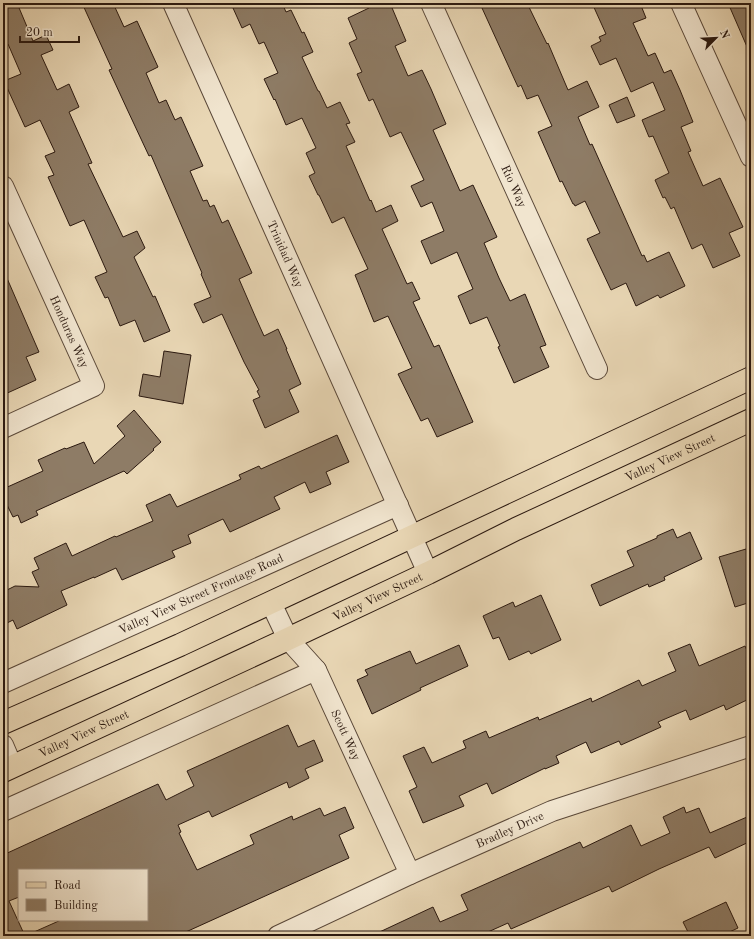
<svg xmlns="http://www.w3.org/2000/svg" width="754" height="939" viewBox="0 0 754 939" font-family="'Old Standard TT',serif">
<rect width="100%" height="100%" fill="#e9d7b5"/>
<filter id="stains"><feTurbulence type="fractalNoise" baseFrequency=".005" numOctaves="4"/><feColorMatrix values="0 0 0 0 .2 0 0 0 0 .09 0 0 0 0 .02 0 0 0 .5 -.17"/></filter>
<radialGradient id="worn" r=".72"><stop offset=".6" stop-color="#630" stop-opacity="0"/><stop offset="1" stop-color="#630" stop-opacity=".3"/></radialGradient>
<path fill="#8e7c66" stroke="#2b1910" d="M3,3H17L33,41L46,35L53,50L41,55L57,90L69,84L79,107L69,112L92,163L88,164L123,237L137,231L145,248L134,257L153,297L155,296L170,331L144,342L135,320L120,326L108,297L105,298L95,277L107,272L84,220L70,226L48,177L54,175L45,156L55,152L40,120L25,127L4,81L21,74L8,44L3,46Z
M82,3H113L124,27L137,21L158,67L146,73L159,103L166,100L175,120L181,117L203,166L190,171L203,201L207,200L210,207L214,205L222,223L228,220L252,273L239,279L255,316L264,336L278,329L287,349H286L301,384L289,390L299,412L265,428L253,400L260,397L257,391L259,390L244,362L222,314L203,323L194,304L211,297L201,274L202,273L151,155L149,156L127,109L109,70L112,69Z
M244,3H282L286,12L291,10L302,33L304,32L313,52L302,57L318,91H319L327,108L340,102L350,123L346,124L355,142L346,146L370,201L371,200L376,212L391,205L398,221L382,229L407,284L412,282L420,299L413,302L434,347L439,345L473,422L437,437L428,418L421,421L398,374L412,368L388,316L374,322L355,275L368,269L344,217L332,223L319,195H318L309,176L315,173L306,153L316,148L302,118L286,125L275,99L274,100L264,79L278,73L264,42L259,44L250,24L242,28L233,8Z
M367,3H390L406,41L395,46L408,76L422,70L431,89L446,124L433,130L460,191L473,185L497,237L484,243L499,278L510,301L525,294L546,345L540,347L549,367L514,383L498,347L500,346L487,317L470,324L458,296L473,289L457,252L431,264L421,241L444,231L432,202L421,207L411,186L424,180L401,132L390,137L373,99L369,101L357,74L362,72L349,43L357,39L348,18L369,8Z
M494,3H527L547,44L548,43L568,90L587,81L599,107L578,117L590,145L592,144L642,256L644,255L647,262L669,252L685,286L660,298L658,295L636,306L626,283L611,290L587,239L600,233L585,201L575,206L574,204H573L562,181L560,182L538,132L552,126L538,95L527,99L521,85L518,87L482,8Z
M592,3H640L646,18L633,23L648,56L655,53L664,73L671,70L680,90L693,122L681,127L691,151L688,152L703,186L720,178L743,227L729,233L740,256L713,268L702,244L692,249L674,207L671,209L665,197L663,198L655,180L669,173L653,136L649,137L642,120L665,110L653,82L631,92L616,58L600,65L591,46L601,41L599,37L606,34Z
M728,3H751V56Z
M627,97L635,116L617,123L609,105Z
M3,269L39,352L26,357L36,380L3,395Z
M164,351L191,355L183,404L139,396L143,374L160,377Z
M134,410L161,442L153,449L154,450L127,474L124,471L36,511L38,515L21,523L18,515L13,517L3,497V489L43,471L38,460L65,448L66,449L84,442L94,464L125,436L117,426Z
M337,435L349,462L326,472L331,484L310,493L305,482L274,497L280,509L230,532L223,519L188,535L191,543L172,551L175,557L122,580L116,568L94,578V577L61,591L67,605L17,629L13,620L3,625V592L15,586L39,587L32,572L39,569L34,558L66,543L72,556L115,536L116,537L153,521L146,505L170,494L177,507L241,479L239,475L259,466L261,469Z
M673,529L677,538L690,532L702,559L664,577L665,580L649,587L648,584L600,606L591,585L634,566L627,551L657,538V536Z
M746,549L751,566V602L735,607L719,557Z
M541,595L561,640L531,654L529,651L509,660L499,637L493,639L483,616L513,602L515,607Z
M690,644L699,666L745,646L751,659V698L726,710L724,705L690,720L686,710L658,722L661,727L621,745L619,741L591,753L586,742L556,756L559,763L545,769V768L492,794L487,783L459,796L464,806L423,823L409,791L417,787L403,756L424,747L432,763L466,748L463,741L486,731L489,738L538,717L539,720L591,698L592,702L639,680L642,686L676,671L668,653Z
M459,645L468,666L420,688L421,690L372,714L357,680L368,675L365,670L410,651L416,664Z
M288,725L298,747L314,740L323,761L305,769L309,778L289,788L287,782L212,817L209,811L178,825L181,832L179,833L197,870L254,844L250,835L292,816L293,820L320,808L324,816L345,807L354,828L339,835L349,858L177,936H25L61,920H147V870H19V897L9,901L25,936H3V855L158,784L166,800L194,786L187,771Z
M684,807L686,813L699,808L710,833L747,817L751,826V841L715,858L709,847L659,869L612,892L609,886L511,929L508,923L479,936H371L433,907L440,922L468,910L461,895L580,842L583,848L631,825L641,846L670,833L663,817Z
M726,902L738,928L721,936H690L683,922Z"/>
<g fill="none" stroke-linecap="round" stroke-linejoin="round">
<defs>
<g id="minor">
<path id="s1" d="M173,3L428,573"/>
<path id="s2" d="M431,3L597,369"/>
<path d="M681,3L751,157"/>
<path id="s3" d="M3,186L94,386L3,428"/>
<path id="s4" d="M271,603L288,639L316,670L410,874"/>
<path id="s5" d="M3,683L398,505"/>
<path d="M3,745L12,766"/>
<path d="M3,811L316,670"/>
<path id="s6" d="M278,936L410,874L552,811L751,746"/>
</g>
<g id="primary">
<path d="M3,723L180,645L751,378"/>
<path id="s7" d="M3,771L288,639L428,573L516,529L751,420"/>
</g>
</defs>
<use href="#minor" stroke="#5a4839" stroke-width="22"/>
<use href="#primary" stroke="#2b1910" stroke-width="24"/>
<use href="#minor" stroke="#f1e5cf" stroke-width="20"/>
<use href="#primary" stroke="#e9d7b5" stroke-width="22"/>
</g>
<g text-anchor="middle" stroke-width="4" stroke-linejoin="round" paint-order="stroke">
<g font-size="12" fill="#2b1910" stroke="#f1e5cf">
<text dy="4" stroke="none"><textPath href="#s2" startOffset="201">Rio Way</textPath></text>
<text dy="4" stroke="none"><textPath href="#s1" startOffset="275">Trinidad Way</textPath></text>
<text dy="4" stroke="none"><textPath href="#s3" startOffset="160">Honduras Way</textPath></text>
<text dy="4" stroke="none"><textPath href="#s7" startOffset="737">Valley View Street</textPath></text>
<text dy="4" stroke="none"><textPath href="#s5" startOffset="217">Valley View Street Frontage Road</textPath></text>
<text dy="4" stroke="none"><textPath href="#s7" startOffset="413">Valley View Street</textPath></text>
<text dy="4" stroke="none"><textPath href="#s7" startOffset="89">Valley View Street</textPath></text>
<text dy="4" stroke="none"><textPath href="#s4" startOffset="153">Scott Way</textPath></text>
<text dy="4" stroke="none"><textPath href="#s6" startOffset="255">Bradley Drive</textPath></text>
</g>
</g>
<rect width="754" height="939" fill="none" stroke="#e9d7b5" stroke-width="16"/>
<rect x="4" y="4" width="746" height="931" fill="none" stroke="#2b1910" stroke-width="2"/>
<rect x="8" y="8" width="738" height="923" fill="none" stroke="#2b1910"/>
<rect x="18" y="869" width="130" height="52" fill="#f1e5cf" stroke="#a29383"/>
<rect x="26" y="882" width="20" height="6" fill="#e9d7b5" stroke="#a29383"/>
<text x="54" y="889" font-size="12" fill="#2b1910">Road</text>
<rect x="26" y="899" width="20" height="12" fill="#8e7c66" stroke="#a29383"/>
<text x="54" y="909" font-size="12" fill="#2b1910">Building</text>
<g transform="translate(716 38) rotate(66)" stroke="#f1e5cf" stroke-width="3" paint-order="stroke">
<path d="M0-3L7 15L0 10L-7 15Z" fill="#2b1910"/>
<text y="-6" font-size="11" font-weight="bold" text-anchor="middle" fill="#2b1910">N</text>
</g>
<path d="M20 36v6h59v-6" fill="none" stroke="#2b1910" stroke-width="2"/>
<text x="26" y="36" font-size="12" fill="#2b1910" stroke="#f1e5cf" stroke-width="3" paint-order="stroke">20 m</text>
<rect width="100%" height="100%" filter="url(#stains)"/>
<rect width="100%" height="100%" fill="url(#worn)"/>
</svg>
